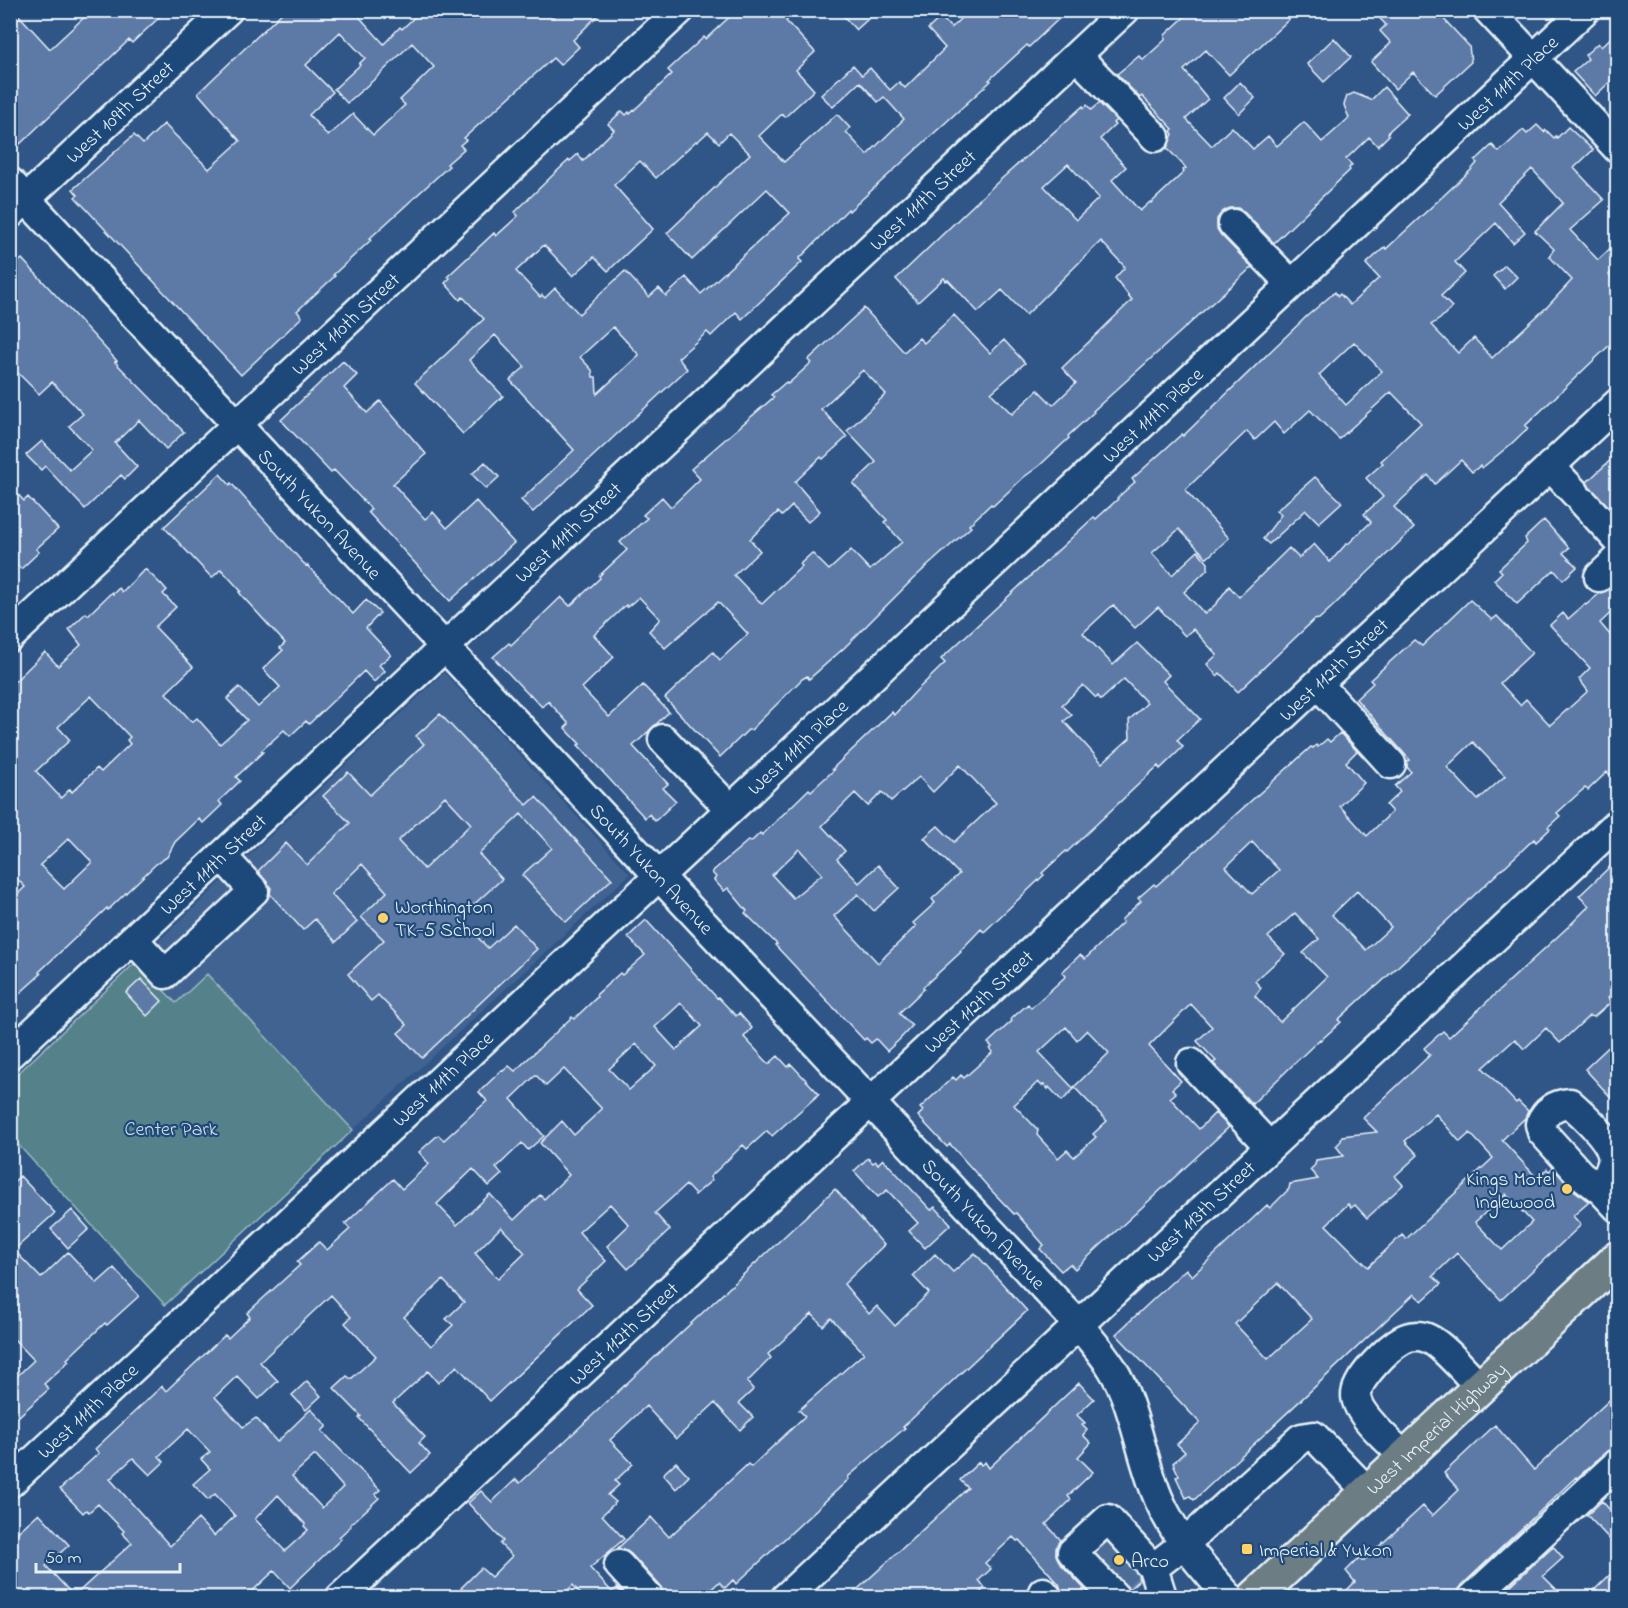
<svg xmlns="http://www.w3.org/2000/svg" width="1628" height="1608" viewBox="0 0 1628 1608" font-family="'Indie Flower',sans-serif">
<rect width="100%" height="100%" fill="#2f5686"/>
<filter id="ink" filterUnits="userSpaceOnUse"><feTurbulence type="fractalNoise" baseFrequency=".0167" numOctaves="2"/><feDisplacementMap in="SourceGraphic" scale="12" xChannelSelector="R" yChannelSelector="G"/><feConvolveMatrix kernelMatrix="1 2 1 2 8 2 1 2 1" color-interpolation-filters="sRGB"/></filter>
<g filter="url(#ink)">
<path fill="#406392" d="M444,673L630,874L353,1130L207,975L176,1003L136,962Z"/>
<path fill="#55828a" stroke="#9ebac1" stroke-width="1.5" d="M136,962L176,1003L207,974L353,1130L165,1305L11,1137V1080Z"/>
<path fill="#5d79a6" stroke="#e8f1f8" stroke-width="1.5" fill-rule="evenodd" d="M10,10H14L50,49L92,10H167L132,43L129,40L20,144L10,134Z
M285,10H353L384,44L400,27L402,29L422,10H546L553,18L561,10H603L573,40L579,47L560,65L553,58L464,138L466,140L460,145L464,149L447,164L449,166L369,239L371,240L333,275L335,276L297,311L302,317L241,375L75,197L78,195L73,189L134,135L143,144L164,124L209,169L240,141L198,93ZM340,32L365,58L359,64L360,65L334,89L347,103L377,77L412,43L434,67L400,100L405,105L373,135L353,114L328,136L309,115L333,92L306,65Z
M737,10H797L786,21L815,52L796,70L814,90L785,117L782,114L759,136L784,162L837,114L850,128L846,132L867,155L904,119L884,97L878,102L860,82L833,107L821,95L853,65L862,75L870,68L890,90L899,82L905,88L945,48L928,29L941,17L951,28L969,10H1068L1029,47L1027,45L989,80L991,81L849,211L848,209L799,259L802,262L742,319L736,312L711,336L707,332L678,358L687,369L533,512L521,500L574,450L510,380L525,367L495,335L469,360L503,396L463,434L415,383L484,319L463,297L460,300L445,283L450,278L448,276L494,233L496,236L518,216L515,212L555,173L569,160L570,161L578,154L583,161L614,130L608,124L622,111L626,115L629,112L630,114L672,74L668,70L704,37L706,39L710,35ZM708,132L719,143L729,133L750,154L667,233L692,260L767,189L790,213L701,294L686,277L666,296L659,288L649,297L625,271L579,314L555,288L545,298L542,295L540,297L516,271L544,245L573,276L594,257L608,271L653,229L614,185L640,161L656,178L696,141L697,142ZM613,327L639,355L597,394L596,377H593L592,370L580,357Z
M838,10H878L856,30Z
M1192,10H1299L1229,75L1206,50L1184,70L1208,99L1186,119L1212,146L1232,127L1253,149L1268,136L1277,146L1304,122L1322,142L1349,118L1344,105L1347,96L1354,93L1371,100L1384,87L1408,114L1390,130L1388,133L1389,135L1378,146L1369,137L1346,159L1352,165L1349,168L1350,170L1274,243L1245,213L1238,208H1230L1222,212L1217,219V229L1221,235L1252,267L1093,411L1094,412L1068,436L1069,438L1039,466L1024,477L993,506L991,504L969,525L971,527L914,578L844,648L809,679L807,676L802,679L751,730H748L720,757L665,698L713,652L720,660L748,634L718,602L665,648L649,631L660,619L639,597L627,607L626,605L594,635L614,657L582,688L609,717L643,685L669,712L633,746L668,784L663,788L676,801L655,821L649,814L645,818L578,745L580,744L565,728L569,724L548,701L542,707L530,694L529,695L493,657L509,643L511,645L561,597L570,606L600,578L599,576L627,550L620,542L647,518L643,515L662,497L671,507L700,479L691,469L774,397L771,395L786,382L788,384L811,363L808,360L864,308L904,352L919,338L924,343L954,315L990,353L1004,340L1025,363L991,393L1012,414L1038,390L1053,405L1076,383L1062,368L1132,300L1115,278L1125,267L1101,241L1026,315L1002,290L978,312L948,280L946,281L944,278L918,302L896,279L989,190L1083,106L1084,108L1087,105L1091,110L1099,103L1116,120L1113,123L1115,125L1100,139L1126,167L1112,180L1140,211L1150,202L1151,203L1184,172L1183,170L1186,168L1167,148L1173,134L1171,131L1173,129L1142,96L1140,98L1117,74L1139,56L1143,60L1165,40V35ZM1068,164L1099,198L1076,220L1044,186ZM863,370L886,394L847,431L876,462L853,484L887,520L884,522L902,542L870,570L851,550L829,570L812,553L800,564L802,566L762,604L734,575L760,551L750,539L778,512L782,516L792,506L808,522L820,511L795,482L821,457L823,459L847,437L821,409Z
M1372,10H1427L1433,17L1435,15L1438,18L1440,15L1469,46L1471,62L1435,95L1413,72L1395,89L1371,62L1391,43L1380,31L1386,25Z
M1617,32V75L1595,96L1573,72L1588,59L1585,55L1598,43L1601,47Z
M1334,38L1351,57L1324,82L1307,64Z
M1240,82L1255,98L1239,114L1224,98Z
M1537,125L1544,132L1546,130L1554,138L1556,136L1557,138L1568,127L1593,150L1574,168L1604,200L1570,230L1598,260L1617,242V266L1609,275L1617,284V338L1525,426L1528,428L1511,444L1482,468L1480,466L1472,472L1461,460L1435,484L1428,475L1394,507L1414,528L1331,608L1319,619L1314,620L1238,692L1220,673L1217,676L1207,664L1217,655L1193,629L1185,636L1158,607L1135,628L1113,605L1083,633L1113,665L1137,643L1169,675L1163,681L1200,719L1177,740L1183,747L1160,769L1158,766L1067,852L1066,851L1042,873L1044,875L984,932L981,929L960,951L961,952L923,987L924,989L899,1013L912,1026L899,1040L887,1051L876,1039L871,1043L866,1038L864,1040L775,945L777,944L745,913L747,911L728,888L724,891L714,880L716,877L712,873L714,870L749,840L751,842L760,833L762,835L809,789L811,791L834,770L832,769L892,712L894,715L916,691L945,663L941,659L1094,517L1096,519L1118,499L1117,498L1135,482L1132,479L1182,434L1183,436L1307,316L1335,292L1338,296L1340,294L1350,305L1379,278L1366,264L1385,247L1386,249L1471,170L1477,163L1475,161L1492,145L1499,152L1523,130L1527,134ZM1532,169L1563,203L1535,231L1554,249L1549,256L1572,280L1548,306L1492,358L1474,338L1458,353L1431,325L1440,319L1452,307L1441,296L1465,273L1455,262L1496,223L1513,243L1525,232L1498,202ZM1354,342L1382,371L1346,405L1319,375ZM1391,392L1421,423L1381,461L1383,463L1366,478L1383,497L1364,514L1371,522L1348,544L1347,543L1330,562L1314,544L1299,558L1289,548L1239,597L1229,586L1217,603L1205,614L1184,592L1208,569V563L1198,551L1172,575L1152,553L1179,529L1207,558L1229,538L1185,490L1247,431L1255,440L1274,422L1284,434L1310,410L1339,439ZM1124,679L1147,703L1129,720L1130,738L1102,763L1064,721L1072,715L1062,705L1083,685L1096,698L1098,696L1101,700ZM960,765L996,803L954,842L938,826L924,838L959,874L932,899L935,903L913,923L916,926L878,963L834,916L858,894L874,911L899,888L878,865L859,883L837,859L845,851L822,826L855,793L868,806L882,792L891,801L919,777L933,792ZM799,849L822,874L793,898L772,875Z
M22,259L94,336L117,361L115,362L184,432L166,449L139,420L115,443L137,467L125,479L121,475L85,509L45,466L41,470L26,455L42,441L70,470L92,450L69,426L83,414L52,382L39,394L10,365V263H17Z
M1505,265L1517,277L1505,289L1493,276Z
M343,361L357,375L344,388L367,413L380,401L426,454L393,484L425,519L433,512L447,528L476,501L514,543L450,601L368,512L371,509L334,470L331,473L281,420Z
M1617,454V515L1590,488L1587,482Z
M485,462L499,477L486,489L472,474Z
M220,474L230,485L231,483L306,566L307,565L353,614L366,600L380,613L366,628L391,655L379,665L385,671L374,682L364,671L309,724L306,721L290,736L284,730L261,751L263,752L236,777L240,781L219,801L222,805L203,823L199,819L175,842L167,857L156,864L108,910L107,908L39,972L41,974L10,1002V901L25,887L10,872V686L45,652L58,666L81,645L69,629L86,613L88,615L112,592L113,594L119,588L122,592L145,569L167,590L163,594L176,607L155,627L193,667L166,693L192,722L197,718L220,744L247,720L227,699L239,687L258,707L280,687L263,669L283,650L280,648L285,643L242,596L239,592L241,591L221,569L212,578L164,527ZM91,696L130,737L127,740L130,744L101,772L97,768L72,792L70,789L61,798L36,771L70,740L58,727ZM69,838L92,862L64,889L40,865Z
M1315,477L1342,502L1319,523L1306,510L1269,544L1263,539L1281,515L1276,511Z
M10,486L24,501L28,497L58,529L36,549L39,552L21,569L10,558Z
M1544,520L1569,548L1563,553L1577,567L1563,580L1554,570L1517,604L1494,580L1502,572L1499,569L1527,543L1525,538Z
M1617,582V607L1600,623L1617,643V768L1610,775L1607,772L1588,790L1585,788L1579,793L1557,813L1560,816L1548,827L1550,829L1536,842L1534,839L1377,986L1374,987L1338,1020L1341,1022L1321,1040L1320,1039L1252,1104L1213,1063L1216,1061L1197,1041L1212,1027L1191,1004L1149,1046L1181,1081L1172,1089L1176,1093L1170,1098L1199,1129L1215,1113L1229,1127L1075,1269L1070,1264L1061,1271L1040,1249L1044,1245L1016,1213L1014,1214L990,1189L950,1144L947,1147L918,1116L923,1111L920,1108L953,1077L956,1080L961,1075L964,1078L993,1052L990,1049L992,1047L988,1043L1012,1021L1011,1019L1028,1004L1031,1008L1066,976L1062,972L1080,955L1085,959L1123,922L1121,920L1141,901L1138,898L1154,884L1156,886L1311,747L1313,748L1316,745L1318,747L1327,739L1330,742L1340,733L1357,751L1346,762L1364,783L1340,806L1367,836L1392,812L1386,805L1400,792L1395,786L1411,772L1407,767V762L1410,760L1356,699L1373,683L1370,680L1414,640L1422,646L1470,600L1492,620L1497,616L1532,653L1500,683L1520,705L1526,699L1550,725L1588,691L1579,679L1590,668L1550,625L1563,613L1568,619L1585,604L1586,605L1600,593L1610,589ZM1473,742L1505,776L1478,800L1447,767ZM1252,842L1279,870L1252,894L1226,867ZM1357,891L1391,927L1366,950L1332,915ZM1295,913L1319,939L1303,953L1327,977L1280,1022L1255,996L1261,988L1255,981L1285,954L1268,937ZM1066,1027L1077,1040L1087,1030L1109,1053L1074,1087L1107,1121L1093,1134L1096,1137L1074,1157L1067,1150L1058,1158L1037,1135L1038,1130L1014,1105L1038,1082L1042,1086L1044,1084L1048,1089L1049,1087L1062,1101L1074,1089L1039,1052Z
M440,714L527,805L536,797L612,879L566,922L522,875L552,848L521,814L479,854L502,879L459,918L488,948L514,924L537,949L422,1058L398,1033L407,1025L378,995L371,1001L348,974L384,940L361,917L387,892L362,864L331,894L357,922L336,942L315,919L303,930L270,894L271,888L258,871L286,843L307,865L350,823L323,796L348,772L370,795L424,744L416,736ZM445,796L471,824L424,869L398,841Z
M1617,860V989L1608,998L1611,1002L1594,1017L1589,1016L1560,1043L1546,1028L1524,1049L1515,1039L1483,1068L1516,1103L1518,1101L1528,1111L1525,1118L1502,1140L1537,1178L1547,1169L1549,1171L1553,1168L1570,1187L1589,1202L1573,1216L1581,1225L1501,1300L1457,1253L1433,1276L1441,1284L1422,1301L1414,1294L1194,1500L1190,1496L1186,1498L1176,1477L1179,1476L1173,1463L1185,1452L1177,1444L1200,1423L1116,1334L1186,1269L1192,1276L1267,1205L1270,1208L1289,1189L1290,1184L1318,1179L1310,1170L1315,1165L1316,1160L1344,1156L1336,1146L1341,1141L1342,1136L1377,1132L1363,1118L1430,1055L1424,1048L1443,1031L1449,1037L1569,926L1589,906L1579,896ZM1436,1114L1460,1142L1470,1133L1493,1158L1406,1239L1402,1235L1368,1267L1326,1225L1348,1204L1351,1208L1355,1205L1367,1218L1403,1185L1395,1176L1418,1155L1405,1141ZM1506,1194L1532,1222L1502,1250L1475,1222ZM1278,1283L1312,1319L1268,1359L1235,1324Z
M646,920L717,998L718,997L736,1016L739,1013L752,1028L744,1037L769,1064L778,1056L788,1067L791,1064L819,1094L772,1136L767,1131L747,1149L743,1145L710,1177L712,1180L695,1195L686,1185L655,1213L670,1230L628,1269L607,1246L629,1225L610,1204L579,1232L606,1261L577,1289L592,1305L490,1401L457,1366L438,1383L428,1371L393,1403L425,1437L419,1443L430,1455L411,1473L359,1418L361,1416L334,1388L347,1376L351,1379L376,1356L345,1323L351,1317L331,1295L260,1362L278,1381L259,1399L237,1376L215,1397L243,1427L256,1418L277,1442L311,1409L327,1426L322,1431L380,1490L375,1494L379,1498L350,1525L351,1526L339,1537L341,1539L290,1588L274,1571L245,1598H10V1539L39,1513L69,1545L46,1566L74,1596L132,1543L122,1533L124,1531L98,1504L89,1512L86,1510L83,1513L60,1489L99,1453L95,1449L162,1386L166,1391L225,1335L228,1338L250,1317L247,1313L300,1265L297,1262L319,1242L327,1250L350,1229L345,1224L393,1179L402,1189L429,1164L419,1152L438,1135L444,1140L487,1101L479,1092L502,1070L503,1071L509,1066L515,1071L572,1017L574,1019L597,997L596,995L620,973L622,975L645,955L628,937ZM681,1003L702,1026L676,1050L655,1027ZM636,1044L656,1066L629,1090L609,1069ZM564,1069L602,1109L574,1135L562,1121L540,1143L569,1175L544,1199L540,1195L514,1220L490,1194L457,1225L437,1204L473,1169L489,1186L502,1174L496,1168L522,1143L528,1150L544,1136L511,1099L536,1075L546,1086ZM501,1227L525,1253L498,1279L475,1253ZM443,1280L464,1302L446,1319L453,1325L431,1346L404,1317ZM188,1429L210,1452L201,1459L210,1469L193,1484L208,1500L215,1494L235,1516L214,1536L198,1519L170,1546L110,1479L133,1458L150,1475L164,1462L159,1456ZM315,1455L343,1487L322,1508L292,1476ZM278,1495L305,1524L304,1526L308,1530L285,1551L255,1519Z
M141,979L162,1001L147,1016L126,993Z
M1617,1039V1104L1585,1069Z
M868,1158L873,1163L876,1161L878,1164L883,1159L931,1210L935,1207L951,1224L925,1248L909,1231L918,1223L887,1190L878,1197L854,1171Z
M20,1176L55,1213L14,1250L41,1278L68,1252L97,1283L114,1268L139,1296L107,1325L105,1323L67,1359L69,1361L44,1384L49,1389L10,1424V1383L34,1360L10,1335V1185Z
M835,1189L884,1245L844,1284L869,1314L877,1306L895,1326L929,1293L913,1276L935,1254L953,1272L975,1253L1027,1311L931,1401L903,1427L905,1428L848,1477L849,1479L736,1584L733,1580L725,1588L719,1582L702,1598H665L661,1587L631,1554L625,1550L617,1549L651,1517L669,1537L748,1464L751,1467L805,1416L799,1410L864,1353L831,1318L823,1326L812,1314L768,1354L771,1358L747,1382L753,1389L752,1391L739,1403L753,1417L740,1430L715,1403L676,1439L646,1406L610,1440L633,1464L615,1481L619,1485L608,1495L616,1502L602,1515L624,1539L590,1568L612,1592L617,1588L626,1598H584L573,1585L560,1598H471L461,1588L481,1568L491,1577L512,1556L500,1544L503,1541L468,1503L481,1491L492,1502L516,1479L520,1483Z
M72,1210L89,1229L68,1248L51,1229Z
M307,1381L321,1396L306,1410L292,1395Z
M1079,1383L1094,1399L1077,1415L1085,1423L1082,1425L1087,1430L1083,1435L1091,1443L1078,1457L1093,1472L1068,1496L1071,1500L1046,1524L1061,1540L1056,1548V1555L1060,1563L1093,1598H1064L1059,1584L1019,1540L1017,1541L1013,1537L985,1563L991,1569L979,1580L985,1588L974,1598H848L968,1488L960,1480L979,1462L981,1465L985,1462L989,1468Z
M1617,1393V1447L1607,1451L1577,1478L1576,1477L1461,1586L1455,1598H1339L1355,1582L1346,1571L1359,1558L1363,1561L1423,1506L1432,1516L1459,1490L1444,1473L1495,1425L1534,1470Z
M676,1462L689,1476L676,1489L663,1474Z
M1602,1501L1617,1518V1547L1587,1515Z
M1107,1542L1138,1576L1139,1580L1129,1589L1096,1553Z
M1553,1546L1563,1558L1543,1576L1565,1598H1517L1508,1588Z
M1617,1568V1598H1586Z"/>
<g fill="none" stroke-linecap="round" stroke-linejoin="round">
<path stroke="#4b6d97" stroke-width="28" stroke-dasharray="28 14" stroke-linecap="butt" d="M1098,1562L1120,1542
M1114,1579L1136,1559"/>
<defs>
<g id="minor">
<path d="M1488,10L1618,149"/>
<path d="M1077,56L1155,137"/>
<path id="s1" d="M10,182L1078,1324C1089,1338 1102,1352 1112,1368C1135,1404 1141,1461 1160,1502C1176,1538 1203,1568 1230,1598"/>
<path id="s2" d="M10,214L228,10"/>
<path d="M1233,224L1291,284"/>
<path d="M1550,466L1575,493"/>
<path d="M1583,502L1618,540"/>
<path d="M1599,577L1618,559"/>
<path id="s3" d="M10,637L680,10"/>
<path d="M1318,684L1391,764"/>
<path d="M663,739L730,809"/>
<path d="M133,939L165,974L254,891L222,856"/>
<path id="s4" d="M10,1054L1125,10"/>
<path d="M1191,1063L1269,1146"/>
<path d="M1602,1191C1605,1182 1609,1173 1612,1164C1617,1143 1584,1116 1570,1103C1556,1104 1546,1110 1540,1124L1542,1132L1580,1174L1602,1191L1618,1208"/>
<path d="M1405,1457C1391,1443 1357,1415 1356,1396C1355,1380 1389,1347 1402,1340C1410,1335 1421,1335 1429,1339C1443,1345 1468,1375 1480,1387"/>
<path id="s5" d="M10,1483L1585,10"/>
<path d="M619,1565L649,1598"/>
<path d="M1043,1592L1048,1598"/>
<path id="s6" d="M340,1598L1618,403"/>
<path id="s7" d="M785,1598L1618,823"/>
<path d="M1116,1598L1072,1552L1108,1519L1153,1568"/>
<path d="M1160,1598L1162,1596L1153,1568L1184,1544L1301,1438L1314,1436L1367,1491"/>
<path d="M1472,1598L1618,1463"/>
</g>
<g id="major">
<path id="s8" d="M1254,1598L1618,1258"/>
</g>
</defs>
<use href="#minor" stroke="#e8f1f8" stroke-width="33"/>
<use href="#major" stroke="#e8f1f8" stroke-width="38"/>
<use href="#minor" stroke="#1f4a7a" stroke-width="28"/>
<use href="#major" stroke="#6c7e84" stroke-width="33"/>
</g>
</g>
<g fill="#ffd166" stroke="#1f4a7a" stroke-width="2">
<circle cx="383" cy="918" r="6"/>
<circle cx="1567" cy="1189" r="6"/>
<rect x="1241" y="1543" width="12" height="12" rx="3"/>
<circle cx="1119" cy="1560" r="6"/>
</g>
<g text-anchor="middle" stroke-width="4.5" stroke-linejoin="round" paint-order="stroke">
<g font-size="20" fill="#e8f1f8" stroke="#1f4a7a">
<text dy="7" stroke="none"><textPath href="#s5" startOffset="2050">West 111th Place</textPath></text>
<text dy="7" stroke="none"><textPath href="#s2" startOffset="150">West 109th Street</textPath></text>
<text dy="7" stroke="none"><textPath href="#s4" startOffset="1250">West 111th Street</textPath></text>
<text dy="7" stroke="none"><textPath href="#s3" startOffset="459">West 110th Street</textPath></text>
<text dy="7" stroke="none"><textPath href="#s5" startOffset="1564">West 111th Place</textPath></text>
<text dy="7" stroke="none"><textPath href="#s1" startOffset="454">South Yukon Avenue</textPath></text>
<text dy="7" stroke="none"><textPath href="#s4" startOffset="764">West 111th Street</textPath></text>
<text dy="7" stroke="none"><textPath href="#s6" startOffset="1360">West 112th Street</textPath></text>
<text dy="7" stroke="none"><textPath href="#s5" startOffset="1078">West 111th Place</textPath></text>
<text dy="7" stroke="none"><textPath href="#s4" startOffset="278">West 111th Street</textPath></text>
<text dy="7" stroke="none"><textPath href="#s1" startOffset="940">South Yukon Avenue</textPath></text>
<text dy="7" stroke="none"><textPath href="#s6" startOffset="874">West 112th Street</textPath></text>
<text dy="7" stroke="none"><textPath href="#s5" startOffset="592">West 111th Place</textPath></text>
<text dy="7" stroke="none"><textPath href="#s7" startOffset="568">West 113th Street</textPath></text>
<text dy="7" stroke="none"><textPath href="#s1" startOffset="1426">South Yukon Avenue</textPath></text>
<text dy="7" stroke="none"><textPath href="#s6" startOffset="388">West 112th Street</textPath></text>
<text dy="7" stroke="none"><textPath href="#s5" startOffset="106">West 111th Place</textPath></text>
<text dy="7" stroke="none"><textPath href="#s8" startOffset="249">West Imperial Highway</textPath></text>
</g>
<g font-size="20" fill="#e8f1f8" stroke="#1f4a7a" text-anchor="start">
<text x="395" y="913">Worthington<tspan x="395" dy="23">TK-5 School</tspan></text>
<text x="1555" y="1185" text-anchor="end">Kings Motel<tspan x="1555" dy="23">Inglewood</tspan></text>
<text x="1259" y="1556">Imperial &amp; Yukon</text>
<text x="1131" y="1567">Arco</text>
</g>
<g font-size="20" fill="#d2e0e8" stroke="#1f4a7a">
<text x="171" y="1135">Center Park</text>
</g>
</g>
<rect width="1628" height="1608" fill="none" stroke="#1f4a7a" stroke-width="36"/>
<rect x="18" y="18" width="1592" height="1572" fill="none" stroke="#e8f1f8" stroke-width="2" filter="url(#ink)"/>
<path d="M36 1563v9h144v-9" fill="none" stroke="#e8f1f8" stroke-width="3"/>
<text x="45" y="1563" font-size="18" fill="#e8f1f8" stroke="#1f4a7a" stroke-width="4.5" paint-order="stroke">50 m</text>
</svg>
